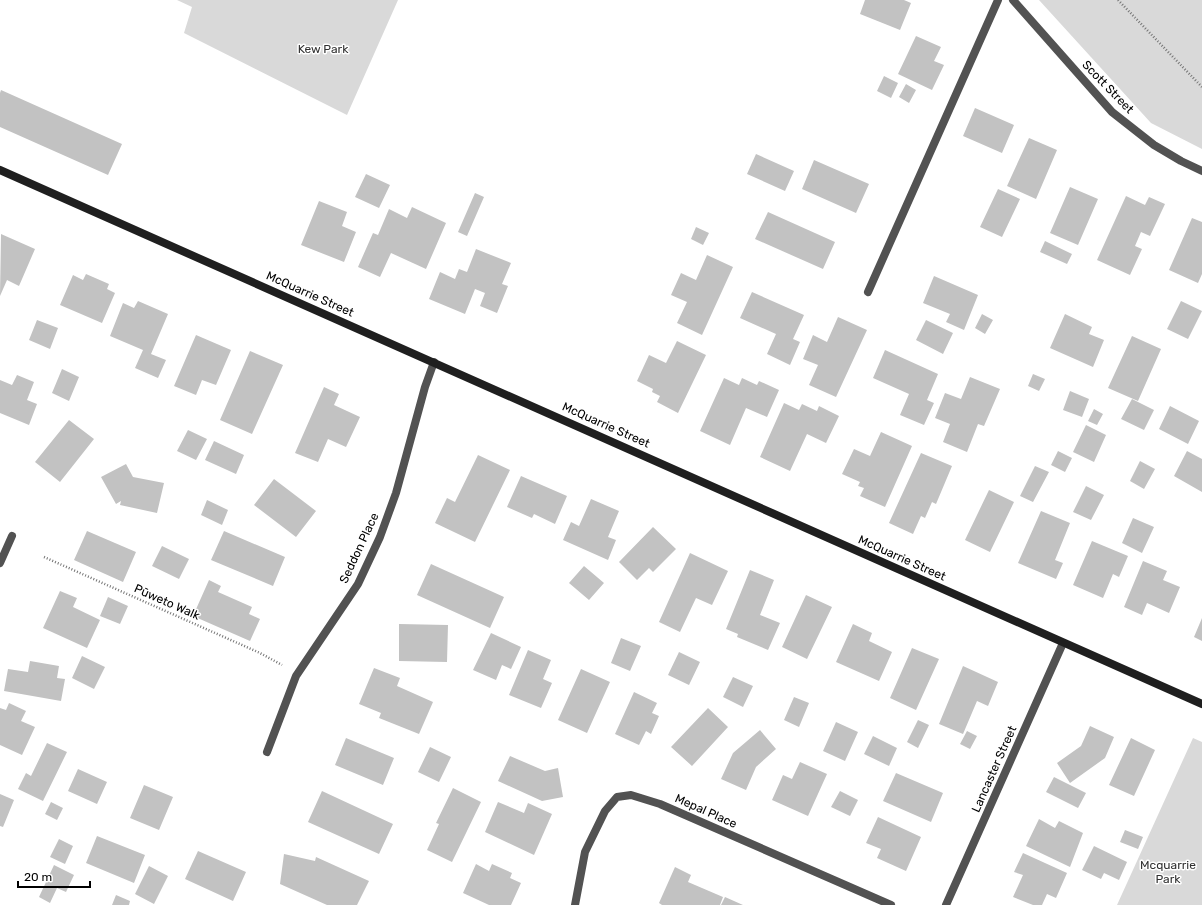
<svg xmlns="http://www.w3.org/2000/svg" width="1202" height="905" viewBox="0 0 1202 905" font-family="Rubik,sans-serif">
<rect width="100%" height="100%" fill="#fff"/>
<path fill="#d9d9d9" d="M177,0H398L347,115L184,33L192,7Z
M1039,0H1202V149L1151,123Z
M1193,738L1202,742V905H1117Z"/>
<path fill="#c2c2c2" d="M865,0H904L911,3L900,30L860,14Z
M916,36L941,47L934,61L944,65L932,90L898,74Z
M884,76L898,83L891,98L877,91Z
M906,84L916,90L909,103L899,97Z
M1,90L122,144L108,175L0,127V93Z
M975,108L1014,125L1002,153L963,136Z
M1029,138L1057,150L1036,199L1007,186Z
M756,154L794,171L785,191L747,174Z
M814,160L869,184L856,213L802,189Z
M366,174L390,185L379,208L355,197Z
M1070,187L1098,199L1078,245L1050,233Z
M998,189L1020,199L1002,237L980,227Z
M475,193L484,197L467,236L458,232Z
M1126,196L1145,205L1149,197L1165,204L1150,236L1141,232L1135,246L1142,249L1130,275L1097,260Z
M319,201L347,212L342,226L356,232L344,262L301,245Z
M412,207L446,223L426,269L391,253L380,277L358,267L373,233L378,235L389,209L407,218Z
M768,212L835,242L823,269L755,239Z
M1192,218L1202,222V274L1198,283L1169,270Z
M696,227L709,233L703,245L691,239Z
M1,234L35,249L19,286L7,280L0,296Z
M1045,241L1072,254L1067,264L1040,252Z
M476,249L511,263L502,284L508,286L497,313L480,306L485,293L475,289L465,314L429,299L440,272L455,279L459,269L467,272Z
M707,255L733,267L702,335L677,323L687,302L671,295L681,273L696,280Z
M86,274L109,284L107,289L115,293L102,323L60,305L73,275L83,280Z
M934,276L978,295L964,330L946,322L950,314L923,303Z
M752,292L804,315L793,339L800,342L790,365L767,354L776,334L740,318Z
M138,301L168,314L151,354L166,360L158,378L135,368L143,350L110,336L123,303L134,308Z
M1181,301L1202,311L1188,339L1167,329Z
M982,314L993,320L985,334L975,328Z
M1065,314L1092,327L1089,334L1104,340L1093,367L1050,348Z
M838,317L867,330L836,397L809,385L818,365L803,359L813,335L827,342Z
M37,320L58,328L50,349L29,340Z
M926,320L953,333L943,354L916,340Z
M196,335L231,350L216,385L202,380L196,395L174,386Z
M1132,336L1161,349L1138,401L1108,388Z
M677,341L706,355L678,413L657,402L660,396L652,392L653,389L637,381L649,355L666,363Z
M885,350L938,374L927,400L934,403L924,425L900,415L909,394L873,378Z
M250,351L283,365L252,434L220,420Z
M62,369L79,377L69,401L52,393Z
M1033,374L1045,379L1039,391L1028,386Z
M17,375L34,382L27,400L37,404L29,425L0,413V380L12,385Z
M970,377L1000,389L984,426L978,424L967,452L943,442L950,424L935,418L945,393L961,399Z
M724,378L739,385L742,378L757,385L759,381L779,390L767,417L746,408L730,445L700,431Z
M324,387L339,394L334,405L360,417L346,447L328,439L318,462L295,453Z
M1070,391L1089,399L1082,417L1063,410Z
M1132,399L1154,410L1144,430L1121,419Z
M784,403L799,410L802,404L817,411L819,406L839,416L826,443L807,434L790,471L760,457Z
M1170,406L1199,421L1188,444L1159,429Z
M1094,409L1103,414L1097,425L1088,421Z
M69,420L94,439L60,482L35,462Z
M1086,425L1106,435L1094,462L1073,452Z
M188,430L207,439L196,460L177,451Z
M881,432L912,446L885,507L860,496L864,488L858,486L860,482L842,474L854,449L870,456Z
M214,441L244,455L236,474L205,460Z
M1058,451L1072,458L1065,472L1051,465Z
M1187,451L1202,459V492L1174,476Z
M921,453L952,466L936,504L932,502L925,518L921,516L913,534L889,523Z
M478,455L510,470L475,542L435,523L447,498L455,502Z
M1140,461L1155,469L1144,489L1130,481Z
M126,464L133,477L164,483L157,513L120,505L121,501L116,504L101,477Z
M1035,466L1049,472L1033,502L1020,496Z
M521,476L567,496L555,524L534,514L532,518L507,507Z
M274,479L316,511L296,537L254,505Z
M1086,486L1104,495L1091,520L1073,512Z
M989,490L1014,502L990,552L965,540Z
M591,499L619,511L608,537L616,540L608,560L563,540L571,522L579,526Z
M207,500L228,510L222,525L201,515Z
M1041,511L1070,523L1055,560L1063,563L1056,579L1018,563Z
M1133,518L1154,527L1142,553L1122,543Z
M653,527L676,549L653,572L649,568L637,580L619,562Z
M87,531L136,552L123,582L74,560Z
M224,531L285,557L273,586L211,560Z
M1092,541L1128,556L1119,577L1113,574L1103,598L1073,585Z
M162,546L189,559L179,579L152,566Z
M690,553L728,571L712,605L696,598L680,632L659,622Z
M1143,561L1167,571L1163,580L1180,587L1169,613L1147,603L1142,615L1124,607Z
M431,564L504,597L490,628L417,595Z
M584,566L604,583L589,600L569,583Z
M750,570L774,580L760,615L780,623L768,650L737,637L738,634L726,629Z
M209,580L221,586L218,592L252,607L249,614L260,619L250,641L193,616Z
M60,591L77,598L73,607L100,620L87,648L43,628Z
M806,595L832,607L807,659L782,647Z
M108,597L128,606L120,624L100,616Z
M1202,618V641L1194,637Z
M399,624L448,625L447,662L399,661Z
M853,624L872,633L869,641L892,652L879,681L836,662Z
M491,633L521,647L511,669L502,665L496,680L473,670Z
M621,638L641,646L630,671L611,663Z
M912,648L939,659L916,710L890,698Z
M528,650L551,660L543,679L552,683L541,708L509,695Z
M679,652L700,662L689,685L668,675Z
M82,656L105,667L94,689L72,678Z
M30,661L59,666L57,678L65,679L61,701L4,691L8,669L28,672Z
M963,666L998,682L988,706L977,701L963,734L939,724Z
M374,668L400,678L397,686L433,702L419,734L379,718L381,713L359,704Z
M581,669L610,682L587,733L558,720Z
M733,677L753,686L743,707L723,697Z
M634,692L657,703L652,713L659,716L651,734L646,731L639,745L615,734Z
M794,697L809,703L799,727L784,720Z
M9,703L26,711L21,721L35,727L22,755L0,745V708L6,710Z
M708,708L728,727L692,766L671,747Z
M918,720L929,725L918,748L907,742Z
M836,722L858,732L845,761L823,751Z
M1090,726L1114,737L1105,758L1070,783L1057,763L1081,746Z
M760,730L776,749L756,767L746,790L721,779L733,753Z
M967,731L977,736L970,749L960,744Z
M873,736L897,748L889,766L864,754Z
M346,738L394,758L383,785L335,765Z
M1131,738L1155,750L1134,796L1109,785Z
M47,743L67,752L43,801L18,789L26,773L31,776Z
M430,747L451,757L439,782L418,772Z
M510,756L545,771L558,768L563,797L542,801L498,781Z
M800,762L827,774L808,816L772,800L783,775L792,779Z
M78,769L107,782L97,804L68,791Z
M896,773L943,793L931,822L883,801Z
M1054,777L1086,793L1078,808L1046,792Z
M144,785L173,797L159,830L130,818Z
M453,788L481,802L452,862L427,850L439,824L436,823Z
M322,791L393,824L379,854L308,822Z
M840,791L858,800L850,816L831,807Z
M0,794L14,800L3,827L0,826Z
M51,802L63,808L57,820L45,814Z
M498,802L524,813L528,803L552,814L534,855L485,832Z
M878,817L921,837L906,871L877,858L881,849L866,843Z
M1039,819L1055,828L1059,821L1083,833L1070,867L1026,846Z
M1125,830L1143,837L1138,849L1120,842Z
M97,836L145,855L134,883L86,863Z
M59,839L73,846L65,864L50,857Z
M1094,846L1127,862L1119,880L1104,873L1101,879L1082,870Z
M198,851L246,872L233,901L185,879Z
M1023,853L1067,873L1056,898L1047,894L1042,905H1033L1013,897L1023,875L1014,872Z
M284,854L315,861L316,857L369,881L357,905H327L280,884Z
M476,864L489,871L492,864L512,873L510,878L521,883L511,905H489L463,893Z
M54,865L74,875L66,892L57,888L50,903L39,897Z
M149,866L168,876L154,904L135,894Z
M675,867L691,875L688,882L723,897L720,905H662L659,903Z
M116,895L130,901L129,905H112Z
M725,897L743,905H721Z"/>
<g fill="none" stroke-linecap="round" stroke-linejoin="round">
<path stroke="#747474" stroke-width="2.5" stroke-dasharray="1 2" stroke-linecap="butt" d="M1118,0L1202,87
M44,557L260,653L282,665"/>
<path stroke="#525252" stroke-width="8" d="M868,292L998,0"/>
<path stroke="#525252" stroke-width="8" d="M1013,0L1112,112L1154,145L1181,161L1202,171
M0,563L12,536
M267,752L296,676L358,584L380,537L396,493L425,387L434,362
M575,905L585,852L605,811L617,797L631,795L660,804L891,905
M946,905L1063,643"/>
<path stroke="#1f1f1f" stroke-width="8" d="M0,170L1202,704"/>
</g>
<g text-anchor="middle" stroke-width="3" stroke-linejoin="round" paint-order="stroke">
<g font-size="12" fill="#303030" stroke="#fff">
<text x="323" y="53">Kew Park</text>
<text x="1168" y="869">Mcquarrie<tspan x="1168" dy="14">Park</tspan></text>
</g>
<g font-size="12" fill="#000" stroke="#fff">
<text transform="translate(1108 87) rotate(46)" y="4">Scott Street</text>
<text transform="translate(310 294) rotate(24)" y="4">McQuarrie Street</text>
<text transform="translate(606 425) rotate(24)" y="4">McQuarrie Street</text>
<text transform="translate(359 548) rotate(-65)" y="4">Seddon Place</text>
<text transform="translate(902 558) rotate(24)" y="4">McQuarrie Street</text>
<text transform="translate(167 602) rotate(24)" y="4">Pūweto Walk</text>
<text transform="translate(994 769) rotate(-66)" y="4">Lancaster Street</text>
<text transform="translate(706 811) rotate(24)" y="4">Mepal Place</text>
</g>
</g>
<path d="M18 881v6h72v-6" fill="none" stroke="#000000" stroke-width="2"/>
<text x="24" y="881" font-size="12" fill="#000000" stroke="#ffffff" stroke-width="3" paint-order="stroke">20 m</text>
</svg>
